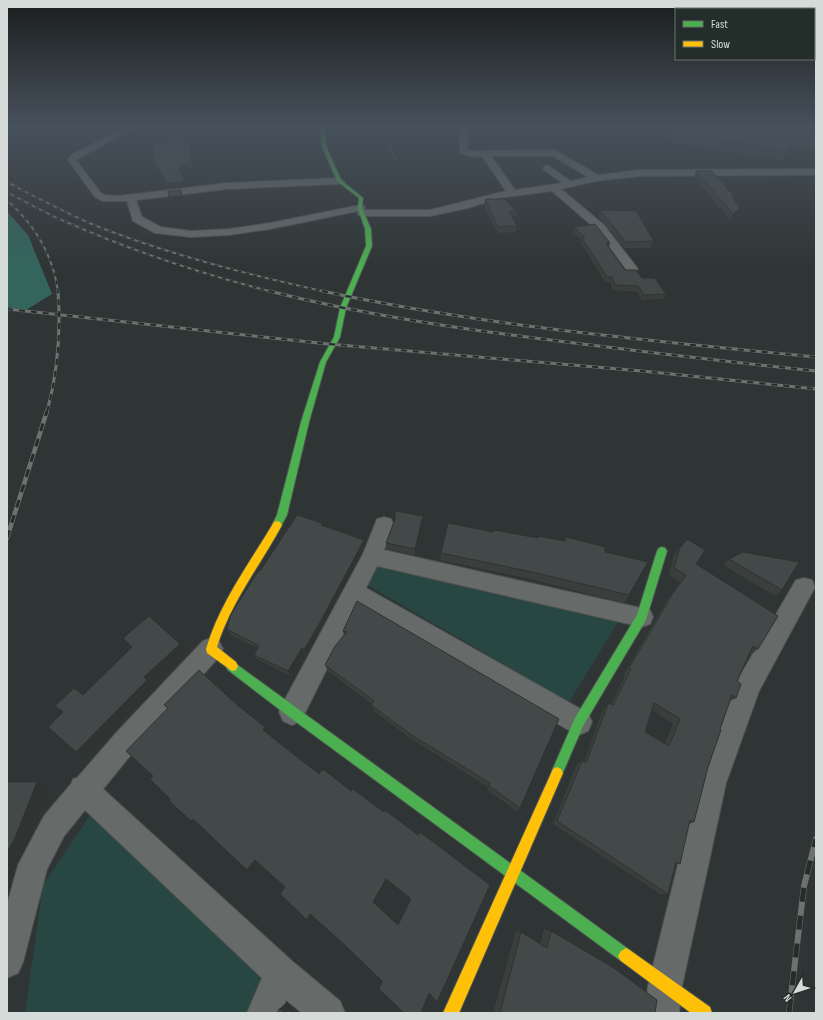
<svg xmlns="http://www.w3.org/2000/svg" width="823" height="1020" viewBox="0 0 823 1020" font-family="'Sofia Sans Condensed',sans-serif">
<rect width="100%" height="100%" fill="#2f3534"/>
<path fill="#294742" d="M372,566L618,622L569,702L364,583Z
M91,814L264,971L247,1013H25L43,885Z"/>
<path fill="#34655d" d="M7,211L28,235L52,294L26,310L7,307Z"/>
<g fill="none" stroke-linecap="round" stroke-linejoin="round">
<defs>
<path id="street" d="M129,125H139L76,160L101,193L105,195L119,196L227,183L339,178L344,181L339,184L227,189L136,200L142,217L161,227L191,231L229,229L270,223L360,205L364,206L365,208L364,210H430L506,191L482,156L473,157L460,153V125H468L467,150L473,151L555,150L598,175L640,170L816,169V175L640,176L596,181L561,189L604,225L638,269L632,273L628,272L596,229L552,191L498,198L468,208L430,216H362L358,215V211L270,229L229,235L191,237L155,233L133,221L127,201H103L95,197L68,160L71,155ZM491,156H553L588,177L571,181L547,165L543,168L544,170L562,183L515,190Z
M384,517L391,519L394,525L384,550L650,610L653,617L650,624L642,627L377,566L366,588L588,713L592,722L588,731L579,735L570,731L358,606L301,721L292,725L283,721L279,712L283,703L363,554L377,519Z
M804,578L812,580L815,587L759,691L726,783L682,986L679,1013H645L648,986L698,783L740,676L796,580Z
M211,638L219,641L223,649L219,657L134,751L103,789L292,961L340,1001L345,1013H302L286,1000L281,1013H247L262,978L85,810L64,836L47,869L23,962L18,973L7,978V905L18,865L44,816L71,784L73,779L77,778L116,733L203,641Z"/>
<path id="fast" d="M320,125H324L326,146L341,180L363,198L362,208L371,229L372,246L346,308L340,337L326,362L309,422L287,515L280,528H274L272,525L277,515L301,422L320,362L334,337L340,308L366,246L365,229L358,208L359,198L337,181L322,146Z
M662,547L665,548L667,551L646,620L583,726L561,777L557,779L553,777L551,773L575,718L637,615L657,551L659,548Z
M232,661L631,951L634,956L631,961L626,964L621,961L288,716L228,670L226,666L228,662Z"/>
<path id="slow" d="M277,521L280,522L282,525C260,566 231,602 217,647L236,662L238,666L236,670L232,671L207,653L206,649C220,602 249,564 274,522Z
M557,767L561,769L563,773L459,1013H443L553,769Z
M626,948L631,951L710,1007L712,1013H691L621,961L618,956L621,951Z"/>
</defs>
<use href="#street" stroke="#4d5251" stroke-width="2"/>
<use href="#fast" stroke="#4d5251" stroke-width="2"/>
<use href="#slow" stroke="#4d5251" stroke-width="2"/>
<path stroke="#696d6c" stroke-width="1" stroke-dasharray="1.5 1" stroke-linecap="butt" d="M384,133L396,160"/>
<use href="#street" fill="#666b6a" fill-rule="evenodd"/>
<use href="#fast" fill="#4caf50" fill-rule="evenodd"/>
<use href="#slow" fill="#ffc107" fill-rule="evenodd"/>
<defs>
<path id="rail-far3" d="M7,182C36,197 64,212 94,225C169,255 248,275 327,292
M7,192C26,202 45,213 64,221C132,251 201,274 273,292
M7,200C35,225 53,254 58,292"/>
<path id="rail-far2" d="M269,291C364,315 461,329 558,341C644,352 730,362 816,371
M322,291C485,326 651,341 816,357
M7,309L328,344L642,371L816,389
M47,412C58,371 61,333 58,291"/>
<path id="rail-far1" d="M7,538L47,411"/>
<path id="rail" d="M789,1013L804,886L816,839"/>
</defs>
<use href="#rail-far3" stroke="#6d7170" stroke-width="2"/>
<use href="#rail-far2" stroke="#6d7170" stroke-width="3"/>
<use href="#rail-far1" stroke="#6d7170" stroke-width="4.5"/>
<use href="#rail" stroke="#6d7170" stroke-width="6"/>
<use href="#rail-far3" stroke="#232e2b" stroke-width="1.5" stroke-dasharray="4" stroke-linecap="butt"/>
<use href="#rail-far2" stroke="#232e2b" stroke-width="2" stroke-dasharray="6" stroke-linecap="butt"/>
<use href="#rail-far1" stroke="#232e2b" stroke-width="3" stroke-dasharray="8" stroke-linecap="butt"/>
<use href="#rail" stroke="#232e2b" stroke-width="5" stroke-dasharray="14" stroke-linecap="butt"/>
</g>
<path fill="#3a3f3e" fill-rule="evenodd" d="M570,125H816V149L789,147L783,161L664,141L667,135L603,127L602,130L569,126Z
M191,146L193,167H189L190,170L181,171L187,186L169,189L155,163L153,158Z
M696,171L735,197L734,199L740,208L738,214L730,220L694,177Z
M485,199L517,211L516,216L512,217L517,226L516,232L498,233L484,205Z
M600,210L654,241L651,248H624L598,216Z
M574,227L610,243L609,247L625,270L642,278L666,294L664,299L642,300L636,292L613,290L610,282H605L581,243L582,241L573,232Z
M423,522L415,555L386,549V543Z
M323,526L365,546L321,629L306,654L304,653L290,676L257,659L254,655L258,648L230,635L227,629L260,571Z
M493,532L537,538L538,536L564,541L566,537L605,552L629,595L624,603L530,579L440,560L441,553Z
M687,539L696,564L758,649L750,655L749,654L737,681L736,698L730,701L720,729L708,767L694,822L689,824L680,864H676L668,894H660L553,824L577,764L582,761L584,762L602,712L605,708L609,703L611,704L625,675L624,674L667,600L680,582L669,575L674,555ZM652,710L673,724L665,743L645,732Z
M729,559L782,590L775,596L723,565Z
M357,601L520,808L517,811L487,790L488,787L410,738L373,710L372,704L328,671L325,665L344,636L343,631Z
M544,929L551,931L655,1013H493L516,931L521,932L540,944Z"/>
<path fill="#2f3332" d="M189,141L191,146L193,167L191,161Z
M187,162L190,170L180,171L178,166Z
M185,181L187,186L169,189L167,183Z
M181,190L184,202L171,203L169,197Z
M740,208L738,214L730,220L733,214Z
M423,516V522L415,555V549Z
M364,540L365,546L321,629L306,654L304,650Z
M180,644L186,650L151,683L154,685L86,756L76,752L144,677Z
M302,648L304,653L290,676L288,671Z
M265,727L270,733L268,735L263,730Z
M37,782L50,786L29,840L17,865L7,899V852Z
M193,819L199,824L191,821Z
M255,860L261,861L254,871L247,870Z
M386,879L387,880L374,902L398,924V925L373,902Z
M310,914H315L311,919L307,920Z
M287,1002L300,1013H285L279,1009Z"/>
<path fill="#434948" stroke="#2f3332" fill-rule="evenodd" d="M672,125H816V139L793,137L788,151L668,132L673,126Z
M189,141L191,161L187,162L188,165L178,166L185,181L167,183L153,158V142Z
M696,171H712L735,197H732L740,208L733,214Z
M181,190L182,196L169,197L168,191Z
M485,199H504L517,211H509L517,226L498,227Z
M600,210L636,211L654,241L626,242Z
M595,224L610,243H606L625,270H636L642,278H655L666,294L644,295L638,286L615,285L612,277H607L582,238H585L574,227Z
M395,511L423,516L415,549L386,543L395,519Z
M297,515L322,523L321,525L364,540L319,624L304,650L302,648L288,671L254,655L259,646L227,629L230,616L259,570L260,571Z
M448,523L493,532L494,530L538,538V536L565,541L566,537L605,547V552L648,562L629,595L532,572L441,553Z
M687,539L705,550L696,564L778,616L758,649L753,646L737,681L741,684L736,698L732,695L720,729L721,730L708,767L694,822L690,820L680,864L676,862L668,894L557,821L582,761L586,763L607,707L609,703L613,705L631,669L629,668L673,593L686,575L674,568L680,548ZM654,703L680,719L669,746L645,732Z
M743,552L799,562L782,590L729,559Z
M357,601L559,719L520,808L489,786L490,783L410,734L371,705L374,701L325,665L335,646L347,632L343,631Z
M149,616L180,644L144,677L147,680L76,752L48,727L63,712L55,706L74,688L83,695L132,647L123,638Z
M199,670L236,704L265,727L263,730L319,774L323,769L351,791L353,789L384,812L385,810L418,835L420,832L490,885L437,1002L429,993L421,1013H404L379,989L382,981L348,948L310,914L307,920L280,894L285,887L255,860L247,870L193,819L191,821L169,801L170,799L150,779L153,776L126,751L168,708L164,705ZM386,879L411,899L398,925L373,902Z
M7,782H37L15,838L7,852Z
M551,931L614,968L657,1000L655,1013H500L521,932L547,948Z
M279,1009L285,1013H277Z"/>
<linearGradient id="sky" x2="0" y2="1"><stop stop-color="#1a1d1d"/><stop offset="0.47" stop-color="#47515c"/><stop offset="1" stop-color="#47515c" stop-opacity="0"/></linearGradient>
<rect width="823" height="268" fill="url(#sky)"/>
<rect width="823" height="1020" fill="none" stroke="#d4dbd9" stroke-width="16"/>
<rect x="675" y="8" width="140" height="52" fill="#232e2b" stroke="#6a7371"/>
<rect x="683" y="21" width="20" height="6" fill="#4caf50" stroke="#6a7371"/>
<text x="711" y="28" font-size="12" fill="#d4dbd9">Fast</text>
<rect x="683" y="41" width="20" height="6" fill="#ffc107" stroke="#6a7371"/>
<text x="711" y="48" font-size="12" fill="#d4dbd9">Slow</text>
<g transform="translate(795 992) rotate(231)" stroke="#232e2b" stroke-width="3" paint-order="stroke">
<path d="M0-3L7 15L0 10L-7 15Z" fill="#d4dbd9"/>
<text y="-6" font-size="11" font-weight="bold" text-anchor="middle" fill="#d4dbd9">N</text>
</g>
</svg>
